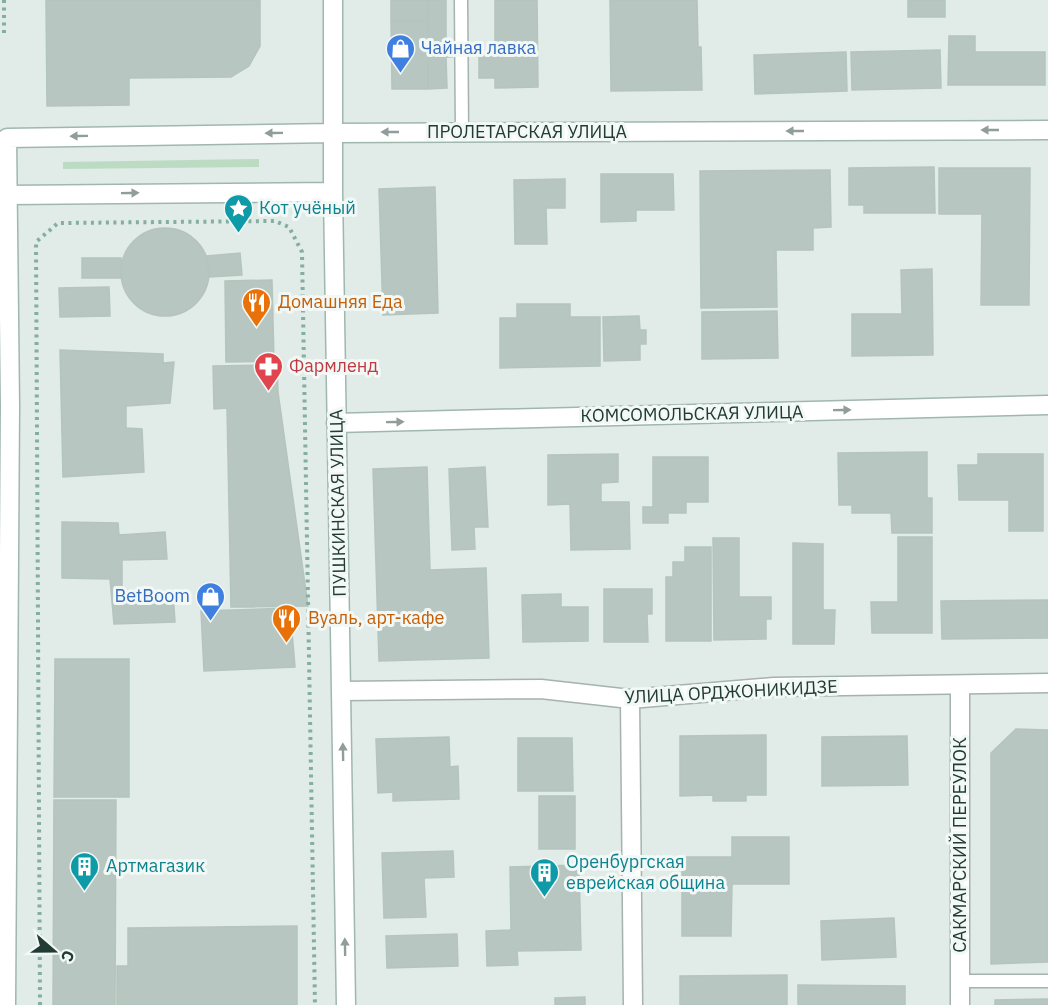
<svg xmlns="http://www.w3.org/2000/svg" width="1048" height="1005" viewBox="0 0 1048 1005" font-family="'IBM Plex Sans',sans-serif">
<rect width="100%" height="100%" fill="#e1ebe7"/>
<path fill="#bbdcc3" d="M259,159V167L63,169V162Z"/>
<path fill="#b7c6c0" stroke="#b4c5bd" stroke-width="1.5" d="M46,0H260V46L249,66L231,77L129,78V105L47,106Z
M391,0H428L427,21H391Z
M428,0H446V42H428Z
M495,0H537L538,87L495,88V78H479V54H495Z
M610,0H697L698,47H701L702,90L611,91Z
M908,0H945V17H908Z
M391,21H427L428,42H452V57H428V89H392Z
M949,36H975V52H1045V85H948Z
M940,50L941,88L852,90L851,52Z
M846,52L847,91L755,94L754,55Z
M428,57H446L447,88L428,89Z
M934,167L935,213H864V205H849V168Z
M939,168H1030L1029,305H981L982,214H939Z
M830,170L831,227L813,228V250H776L777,307L701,308L700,171Z
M601,174H673L674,210H636V221L601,222Z
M565,179V208H546L547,244H515L514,180Z
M435,187L438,313L383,315L379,189Z
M121 272a44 44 0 1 1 88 0a44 44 0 1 1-88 0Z
M240,253L242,275L209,277L207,256Z
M82,258H121V278H82Z
M932,269L933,355L852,356V314H902L901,270Z
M272,280L274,361L226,362L225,281Z
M109,287L110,316L60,317L59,288Z
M517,304H570V317H600V366L500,368V318H517Z
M777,311L778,358L702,359V312Z
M639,316L640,330H646V344H640V360L604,361L603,317Z
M60,350L163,354V363L174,362L170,403L126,406V428L142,429L144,472L63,477Z
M277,365L278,392L308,606L231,607L227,408L214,409L213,366Z
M927,452V498H932V533H892L891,513H852V505H839L838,453Z
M618,454V482L601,483V502H629L630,549L571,550L570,504L548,505V455Z
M978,454H1043V531H1009V500H959L958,465H978Z
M653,457H708V502H686V513H668V523H643V507H653Z
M427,467L430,570L486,568L489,658L379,661L373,469Z
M485,467L488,527H474L475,549L452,550L449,469Z
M62,522L118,523L119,535L165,532L167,559L122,560V590L173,593L175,622L114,624L110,579L62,578Z
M898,537H932V633H872L871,602H898Z
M713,538H739V597H771V619H766V639L714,640Z
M793,543L823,544V610H835L834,644H793Z
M685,547H711V641H666V577H673V562H685Z
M604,589H652V614H647L648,642H604Z
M561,594V607H588V641L523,642L522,595Z
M1048,600V638L942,639L941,601Z
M290,608L295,667L204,671L201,611Z
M55,659H129V797H54Z
M1016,729L1048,730V962L991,964V753Z
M766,735V795H746V801H713V795L680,796V736Z
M907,736L908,785L822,786V737Z
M449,737L450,767L458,766L459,799L393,801V792L378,793L376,739Z
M518,738H572L573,791H518Z
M539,796H575V849H539Z
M54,800H116L115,1005H53Z
M732,837H789V884H732L731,936H682V857H732Z
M453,851L454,877L424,878L426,917L384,918L382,853Z
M579,865L581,950L517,951L518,965L487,966L486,931L511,930L510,867Z
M894,918L896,957L822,960L821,921Z
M297,926V1005H117V966H128V928Z
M457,934L458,966L387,968L386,936Z
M787,975V1005H680V976Z
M798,985L905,986V1005H798Z
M585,997V1005H555V998Z
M1048,999V1005H995V1000Z"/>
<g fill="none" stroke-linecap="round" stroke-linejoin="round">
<defs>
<path id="service" d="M461,0L462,132
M960,981H1048"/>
<path id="minor" d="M342,691L541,689L630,699L774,687L1048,683
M630,699L633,1005
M960,1005V685"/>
<path id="secondary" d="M333,0V192L346,1005
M9,195L333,192
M336,423L1048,405
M6,1005L10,406L7,138L333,133L1048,130"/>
</defs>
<use href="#service" stroke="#a4b3ae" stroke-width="15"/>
<use href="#minor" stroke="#a4b3ae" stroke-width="21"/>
<use href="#secondary" stroke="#a0b7ae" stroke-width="21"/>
<path stroke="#83aea0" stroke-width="4" stroke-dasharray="3 4.5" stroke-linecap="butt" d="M4,0V37
M40,1005L36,242L58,223L275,221L289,227L302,252L315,1005"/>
<use href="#service" stroke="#fff" stroke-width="12"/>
<use href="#minor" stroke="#fff" stroke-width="18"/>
<use href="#secondary" stroke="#fff" stroke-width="18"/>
</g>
<defs><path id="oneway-solid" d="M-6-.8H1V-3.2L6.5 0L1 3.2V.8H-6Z" transform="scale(1.5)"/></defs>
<g fill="#909d9a">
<use href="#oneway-solid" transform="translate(990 130) rotate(180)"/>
<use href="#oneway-solid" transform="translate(795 131) rotate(180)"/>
<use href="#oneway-solid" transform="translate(390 132) rotate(180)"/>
<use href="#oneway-solid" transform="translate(274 133) rotate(179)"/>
<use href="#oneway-solid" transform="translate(79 136) rotate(179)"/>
<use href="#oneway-solid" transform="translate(130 193) rotate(-1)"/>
<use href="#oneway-solid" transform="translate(842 410) rotate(-1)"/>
<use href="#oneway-solid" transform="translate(395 422) rotate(-1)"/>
<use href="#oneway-solid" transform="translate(343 752) rotate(-91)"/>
<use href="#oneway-solid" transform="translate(345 947) rotate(-91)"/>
</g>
<defs>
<symbol id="shop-pin" viewBox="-11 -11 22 30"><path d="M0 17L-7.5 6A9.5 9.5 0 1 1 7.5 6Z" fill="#3f7fe0" stroke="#f2f8f5"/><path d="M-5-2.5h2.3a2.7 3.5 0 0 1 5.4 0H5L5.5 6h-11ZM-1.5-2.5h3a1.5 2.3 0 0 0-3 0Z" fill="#fff"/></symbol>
<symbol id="sight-pin" viewBox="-11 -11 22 30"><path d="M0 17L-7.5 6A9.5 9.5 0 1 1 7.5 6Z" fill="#0f9aa8" stroke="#f2f8f5"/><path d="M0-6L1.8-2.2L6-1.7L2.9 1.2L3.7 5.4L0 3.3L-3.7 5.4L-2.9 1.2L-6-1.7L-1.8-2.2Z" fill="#fff"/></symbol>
<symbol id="restaurant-pin" viewBox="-11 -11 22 30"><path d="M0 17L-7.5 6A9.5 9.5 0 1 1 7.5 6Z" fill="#e8710a" stroke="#f2f8f5"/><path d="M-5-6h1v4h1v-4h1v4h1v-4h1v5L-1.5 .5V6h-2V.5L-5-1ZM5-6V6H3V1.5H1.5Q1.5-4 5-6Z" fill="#fff"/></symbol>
<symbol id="pharmacy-pin" viewBox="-11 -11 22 30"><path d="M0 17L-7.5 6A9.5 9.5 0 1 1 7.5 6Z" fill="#e0444e" stroke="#f2f8f5"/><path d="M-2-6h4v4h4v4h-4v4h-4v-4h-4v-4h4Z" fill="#fff"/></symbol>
<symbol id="building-pin" viewBox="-11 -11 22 30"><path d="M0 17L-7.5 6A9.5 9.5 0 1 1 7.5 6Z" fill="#0f9aa8" stroke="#f2f8f5"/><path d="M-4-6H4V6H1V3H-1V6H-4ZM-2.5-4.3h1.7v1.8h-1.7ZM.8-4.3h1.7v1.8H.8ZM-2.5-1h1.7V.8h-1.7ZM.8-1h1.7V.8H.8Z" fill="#fff"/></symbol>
</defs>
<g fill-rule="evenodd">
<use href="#shop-pin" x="384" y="32" width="33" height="45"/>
<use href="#sight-pin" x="222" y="192" width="33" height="45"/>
<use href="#restaurant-pin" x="240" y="286" width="33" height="45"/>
<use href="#pharmacy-pin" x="252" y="350" width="33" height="45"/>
<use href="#shop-pin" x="194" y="580" width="33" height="45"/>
<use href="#restaurant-pin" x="270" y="602" width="33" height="45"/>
<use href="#building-pin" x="68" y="850" width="33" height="45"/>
<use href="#building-pin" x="528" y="856" width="33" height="45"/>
</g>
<g text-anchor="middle" stroke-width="6" stroke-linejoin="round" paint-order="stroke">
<g font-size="18" fill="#366cbe" stroke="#f2f8f5" text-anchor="start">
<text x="421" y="54">Чайная лавка</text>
<text x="190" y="602" text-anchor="end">BetBoom</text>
</g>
<g font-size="18" fill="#223b34" stroke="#f2f8f5">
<text x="527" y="138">ПРОЛЕТАРСКАЯ УЛИЦА</text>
<text transform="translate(692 414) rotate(-1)" y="6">КОМСОМОЛЬСКАЯ УЛИЦА</text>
<text transform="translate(338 503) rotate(-91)" y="6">ПУШКИНСКАЯ УЛИЦА</text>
<text transform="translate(731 692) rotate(-3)" y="6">УЛИЦА ОРДЖОНИКИДЗЕ</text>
<text transform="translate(960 845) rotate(-90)" y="6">САКМАРСКИЙ ПЕРЕУЛОК</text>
</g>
<g font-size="18" fill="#0d838f" stroke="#f2f8f5" text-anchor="start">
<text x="259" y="214">Кот учёный</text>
<text x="566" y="868">Оренбургская<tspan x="566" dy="21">еврейская община</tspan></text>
<text x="106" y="872">Артмагазик</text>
</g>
<g font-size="18" fill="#c56008" stroke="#f2f8f5" text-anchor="start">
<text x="278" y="308">Домашняя Еда</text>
<text x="308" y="624">Вуаль, арт-кафе</text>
</g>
<g font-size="18" fill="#be3a42" stroke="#f2f8f5" text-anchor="start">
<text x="289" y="372">Фармленд</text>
</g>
</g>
<g transform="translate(54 951) rotate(110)" stroke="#f2f8f5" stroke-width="4.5" paint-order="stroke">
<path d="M0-4.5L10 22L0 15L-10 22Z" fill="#223b34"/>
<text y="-9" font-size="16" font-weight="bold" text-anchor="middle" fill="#223b34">С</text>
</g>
</svg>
